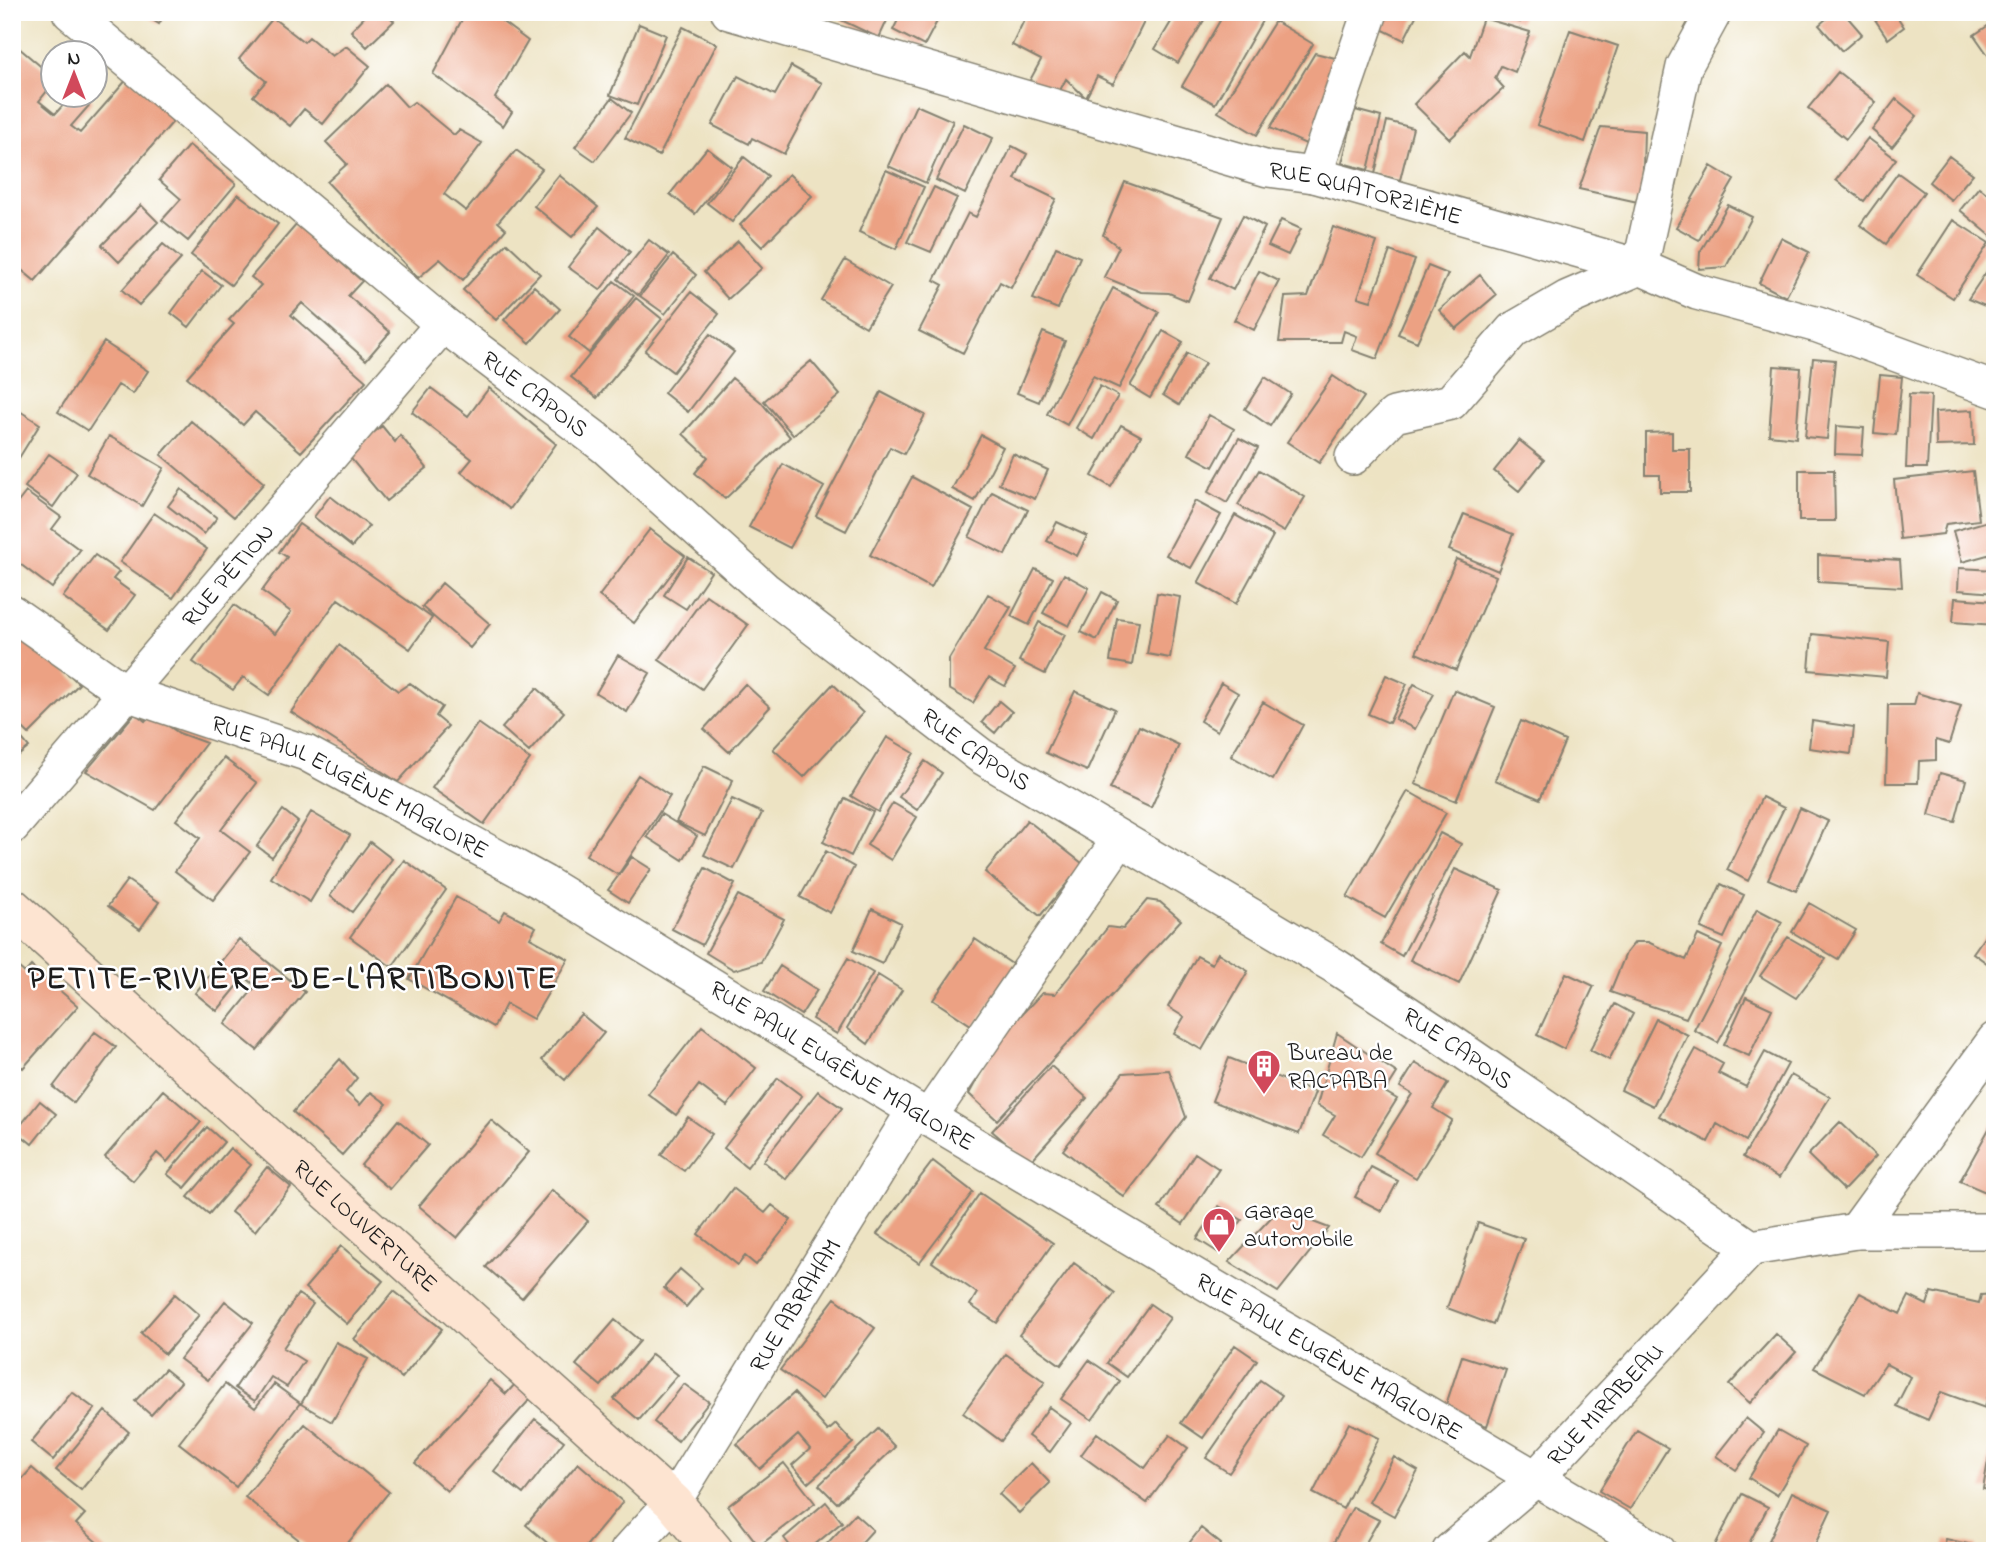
<svg xmlns="http://www.w3.org/2000/svg" width="2007" height="1563" viewBox="0 0 2007 1563" font-family="'Indie Flower',sans-serif">
<rect width="100%" height="100%" fill="#fff"/>
<filter id="ink" filterUnits="userSpaceOnUse"><feTurbulence type="fractalNoise" baseFrequency=".0143" numOctaves="2"/><feDisplacementMap in="SourceGraphic" scale="14" xChannelSelector="R" yChannelSelector="G"/><feConvolveMatrix kernelMatrix="1 2 1 2 8 2 1 2 1" color-interpolation-filters="sRGB"/></filter>
<filter id="wash" filterUnits="userSpaceOnUse"><feTurbulence type="fractalNoise" baseFrequency=".00686" numOctaves="4" result="noise"/><feDisplacementMap in="SourceGraphic" scale="28" xChannelSelector="R" yChannelSelector="G"/><feGaussianBlur stdDeviation="1.57" result="paint"/><feColorMatrix in="noise" values="0 0 0 0 0 0 0 0 0 0 0 0 0 0 0 0 0 1.4 0 .05"/><feComposite in="paint" operator="in"/></filter>
<g filter="url(#wash)">
<rect width="100%" height="100%" fill="#ede3c3"/>
<g id="blocks">
<path fill="#eca183" d="M140,12H166L159,24Z
M369,12H385L394,21L367,47L351,31Z
M466,12H506L500,20L528,41L495,98L512,112L503,126L433,74Z
M844,12H891L879,38L841,20Z
M902,12H942L924,46L893,30Z
M1028,12H1051L1058,16L1060,12H1149L1113,84L1097,76L1086,98L1066,79L1057,96L1029,82L1041,60L1012,45Z
M1177,12H1209L1178,63L1155,49Z
M1225,12H1267L1215,104L1182,86Z
M1380,12H1418L1404,40L1373,25Z
M1491,12H1523L1520,22Z
M1834,12H1843L1862,34L1842,51L1819,25Z
M1870,12H1894L1904,27L1888,39Z
M273,18L304,42L309,37L332,56L346,46L370,66L323,124L304,109L290,126L253,96L266,81L239,59Z
M1483,18L1530,32L1515,72L1501,66L1495,78L1504,88L1450,139L1414,104L1465,51L1470,56Z
M1275,21L1313,44L1257,135L1218,112Z
M1995,21V65L1974,35Z
M639,24L666,35L637,105L610,95Z
M683,27L717,44L659,156L625,138Z
M1570,30L1618,46L1585,142L1537,125Z
M12,42L52,76V85L39,101L55,114L73,94H85L93,101L71,126L80,133L129,77L177,117L35,281L12,262Z
M1315,53L1347,61L1308,145L1270,128Z
M791,66L822,83L784,154L752,138L749,144L712,125L738,76L775,95Z
M1838,72L1876,102L1846,139L1808,108Z
M386,84L407,107L414,102L454,135L459,130L482,143L444,194L466,211L516,150L542,169L498,222L506,229L463,280L440,259L418,278L327,182L347,164L326,142Z
M612,98L631,113L595,161L575,147Z
M1896,99L1917,116L1892,147L1872,130Z
M916,105L953,121L926,183L888,166Z
M1355,110L1381,117L1368,170L1342,163Z
M1387,121L1413,128L1400,180L1375,174Z
M964,124L993,138L965,194L936,180Z
M1601,127L1644,131L1642,203L1579,189Z
M1868,138L1896,159L1864,201L1836,180Z
M189,145L236,184L188,241L162,220L181,199L159,180Z
M1012,146L1027,154L1015,179L1056,199L1011,288L1000,282L963,353L919,331L943,285L934,280L968,213L976,217Z
M707,148L732,167L695,214L670,194Z
M1949,156L1973,174L1951,200L1929,182Z
M744,157L768,176L732,222L707,203Z
M1711,166L1734,180L1699,240L1676,227Z
M886,170L924,187L896,249L859,232Z
M1898,173L1924,192L1886,244L1860,225Z
M789,174L812,196L762,247L740,225Z
M559,175L598,207L572,237L534,206Z
M1125,182L1223,217L1188,301L1169,293L1141,292L1104,277L1119,247L1103,235Z
M934,187L957,198L931,252L907,242Z
M1979,187L1995,200V232L1991,236L1960,210Z
M238,194L278,224L231,285L191,255Z
M141,205L158,222L119,262L102,245Z
M1728,205L1752,217L1726,267L1699,269L1700,252Z
M1243,215L1265,227L1233,290L1210,278Z
M1281,220L1301,229L1288,255L1268,246Z
M1953,220L1989,243L1953,298L1917,275Z
M297,224L362,281L348,296L390,332L366,360L302,303L291,315L366,381L301,452L255,412L243,425L187,377L234,324L229,320L261,285L251,277Z
M599,227L630,252L600,290L568,267Z
M1333,227L1377,242L1358,297L1371,301L1390,251L1415,260L1377,359L1352,350L1357,336L1344,331L1341,342H1279L1285,297L1308,296Z
M1781,238L1809,252L1786,297L1759,283Z
M649,240L669,255L638,295L618,279Z
M738,241L762,268L728,299L704,272Z
M507,243L540,274L496,320L463,290Z
M163,244L181,259L139,305L122,290Z
M1056,247L1080,257L1058,309L1033,299Z
M673,255L696,275L665,314L640,296Z
M1995,259V302L1991,299L1985,306L1968,299Z
M845,260L891,287L866,327L821,300Z
M1428,266L1448,274L1417,342L1398,334Z
M202,271L221,285L189,327L171,313Z
M1259,271L1279,281L1254,330L1234,320Z
M1480,275L1496,295L1456,329L1439,310Z
M614,281L634,296L589,353L569,337Z
M534,286L560,309L530,343L504,320Z
M1113,288L1159,312L1119,388L1093,376L1067,425L1047,414Z
M691,292L719,314L673,372L645,351Z
M636,298L662,319L597,398L571,377Z
M1163,331L1183,342L1150,398L1130,386Z
M1043,332L1065,341L1039,402L1017,393Z
M710,334L734,352L688,412L664,393Z
M104,342L148,371L133,394L118,385L88,431L58,412Z
M1187,353L1205,363L1179,405L1163,395Z
M1813,358L1835,360L1827,439L1805,437Z
M811,361L840,395L793,435L764,401Z
M1774,366L1801,368L1796,438L1769,435Z
M1880,375L1902,377L1896,435L1874,433Z
M1333,376L1364,397L1319,463L1287,442Z
M1265,377L1291,394L1270,426L1245,409Z
M732,378L761,402L790,437L725,499L695,473L708,457L683,434Z
M1100,386L1118,396L1094,439L1076,428Z
M431,388L468,416L489,388L556,444L510,509L461,472L472,459L412,412Z
M881,392L925,415L904,454L890,447L846,531L816,516Z
M1909,394L1931,395L1927,468H1906Z
M18,410L40,424L19,458L12,454V419Z
M1973,410L1974,445L1936,446L1935,412Z
M1209,415L1234,429L1213,467L1189,454Z
M191,421L264,483L234,517L161,455Z
M1121,425L1141,436L1111,487L1092,476Z
M382,426L395,442L400,435L427,468L386,501L347,454Z
M1836,426L1864,428L1862,455L1835,454Z
M1672,432V449H1690V492H1660V475H1646V433Z
M981,435L1003,447L975,501L952,489Z
M109,436L164,468L142,506L87,474Z
M1239,438L1258,448L1227,503L1208,492Z
M1519,440L1544,460L1519,491L1494,471Z
M49,454L77,473L53,507L25,487Z
M1013,454L1048,470L1035,499L999,484Z
M783,464L824,487L790,548L749,527Z
M1259,470L1305,497L1284,532L1238,505Z
M1799,470H1834L1835,521H1799Z
M1973,471L1979,520L1946,524L1943,534L1900,539L1894,480Z
M912,477L973,510L931,588L870,555Z
M181,489L217,518L204,534L168,506Z
M26,492L61,517L52,529L80,550L52,588L12,558V510Z
M992,492L1028,510L1005,555L969,537Z
M330,496L369,526L352,547L314,517Z
M1195,501L1221,515L1191,568L1166,555Z
M154,513L207,549L173,598L120,562Z
M1464,514L1513,534L1498,571L1449,550Z
M1235,515L1273,536L1236,604L1198,583Z
M1995,519V553L1962,562L1953,531Z
M1057,522L1087,536L1077,556L1047,541Z
M299,524L432,618L410,649L338,599L269,695L243,677L233,690L193,662L234,605L275,634L291,612L262,591L287,557L279,552Z
M650,529L685,556L634,623L599,596Z
M95,555L119,572L113,579L135,595L109,630L63,597Z
M1818,555L1900,560L1902,587L1818,582Z
M688,557L711,572L686,609L664,595Z
M1456,559L1496,576L1456,670L1416,653Z
M1959,568L1995,570V593L1958,590Z
M1035,569L1053,578L1029,625L1011,616Z
M1064,574L1089,588L1069,626L1043,613Z
M442,583L490,624L470,648L422,607Z
M1102,592L1117,600L1097,640L1081,632Z
M1157,593L1180,597L1170,658L1147,654Z
M988,594L1011,607L984,651L1015,669L1005,686L989,677L973,703L949,689V659Z
M706,595L748,625L702,689L659,660Z
M1955,598L1995,601V625L1953,622Z
M1117,618L1139,621L1132,665L1110,661Z
M1039,622L1065,635L1045,674L1019,661Z
M25,630L79,684L29,734L12,717V643Z
M1812,634L1889,642L1886,677L1809,670Z
M339,645L398,691L410,683L442,707L436,716L448,726L398,782L291,712Z
M618,655L650,673L627,712L596,693Z
M1386,675L1407,684L1389,723L1368,714Z
M1221,683L1238,693L1217,731L1200,721Z
M745,684L770,707L729,752L704,729Z
M833,684L863,713L804,777L773,749Z
M1414,684L1434,694L1415,729L1395,719Z
M537,688L564,712L529,752L502,728Z
M1454,690L1495,707L1456,801L1415,784Z
M1075,691L1115,709L1087,771L1046,753Z
M1917,693L1961,706L1949,744L1936,740V760L1919,761L1918,783H1886L1888,705H1914Z
M999,701L1012,712L995,733L982,722Z
M1263,702L1303,725L1273,780L1231,756Z
M135,713L145,721L151,714L179,733L206,743L155,810L86,771Z
M1521,721L1565,741L1540,799L1495,780Z
M1812,721L1854,727L1851,754L1809,748Z
M478,723L530,759L484,824L432,788Z
M1139,726L1179,745L1151,808L1110,789Z
M12,727L29,747L12,761Z
M887,737L914,753L878,812L851,796Z
M224,758L257,783L221,830L250,852L213,900L175,871L200,838L176,820Z
M925,761L942,773L917,810L899,797Z
M704,766L733,780L705,836L676,822Z
M1940,773L1966,780L1955,822L1929,815Z
M638,775L670,796L618,875L586,855Z
M1408,791L1446,813L1385,918L1347,897Z
M1762,797L1784,808L1748,881L1727,870Z
M845,798L873,812L851,856L823,842Z
M732,799L762,813L734,869L704,855Z
M893,803L917,817L891,860L867,845Z
M1800,808L1828,821L1796,891L1768,879Z
M283,810L298,822L272,857L257,846Z
M311,812L350,835L310,902L271,878Z
M661,814L697,836L683,860L647,837Z
M1027,820L1083,864L1040,916L985,872Z
M1440,833L1461,844L1402,956L1381,944Z
M370,842L392,859L352,912L330,896Z
M826,851L854,867L830,913L800,897Z
M632,857L651,869L628,903L608,890Z
M404,860L446,890L392,967L350,937Z
M705,868L735,884L702,945L672,929Z
M1455,869L1502,890L1459,984L1410,960Z
M127,880L159,902L140,929L108,906Z
M1721,884L1744,895L1724,938L1701,928Z
M738,895L784,919L761,962L734,970L706,953Z
M456,897L499,921L505,911L536,927L530,938L568,959L533,1019L506,1004L494,1027L409,979Z
M1147,900L1160,902L1181,920L997,1120L969,1094L1000,1037L1042,993L1055,994L1108,927L1123,929Z
M1809,903L1856,930L1838,959L1792,932Z
M872,909L901,923L882,964L853,951Z
M1757,909L1782,922L1718,1043L1694,1030Z
M1995,922V969L1973,953Z
M1698,935L1722,946L1686,1018L1610,992L1626,953L1635,942H1648L1686,960Z
M1788,937L1826,959L1796,998L1760,976Z
M239,939L305,992L257,1050L225,1024L256,986L245,977L217,1011L195,993Z
M975,939L1015,966L974,1027L933,1000Z
M1218,953L1248,971L1202,1050L1174,1034L1184,1017L1168,1007L1197,956L1212,964Z
M848,958L873,973L837,1034L812,1019Z
M12,962L25,973L31,966L78,1006L23,1068L12,1059Z
M780,966L817,990L801,1015L764,991Z
M1566,973L1594,986L1564,1049L1537,1035Z
M878,975L902,990L868,1044L847,1028Z
M1746,997L1772,1009L1749,1056L1724,1045Z
M1615,1004L1633,1014L1609,1060L1590,1050Z
M581,1014L604,1033L565,1080L542,1060Z
M1656,1019L1688,1035L1653,1106L1621,1090Z
M702,1026L756,1068L727,1106L699,1085L676,1115L648,1094Z
M95,1032L116,1047L74,1103L53,1087Z
M1337,1033L1397,1073L1385,1092L1397,1099L1361,1157L1323,1135L1335,1115L1317,1105Z
M1696,1049L1723,1064L1718,1073L1746,1087L1765,1052L1788,1064L1746,1141L1717,1124L1708,1142L1659,1116Z
M1229,1058L1315,1092L1299,1134L1212,1101Z
M340,1059L357,1078L346,1092L360,1105L371,1092L387,1104L342,1155L293,1112Z
M1415,1063L1448,1083L1433,1108L1452,1120L1416,1178L1375,1153L1412,1094L1400,1087Z
M1051,1066L1087,1098L1029,1163L992,1131Z
M1169,1070L1186,1117L1124,1197L1063,1150L1123,1073Z
M1791,1075L1830,1097L1779,1178L1743,1157Z
M778,1078L802,1096L747,1167L724,1148Z
M163,1090L201,1122L167,1162L157,1153L133,1181L105,1157Z
M818,1091L842,1108L786,1179L763,1161Z
M40,1101L56,1114L32,1144L16,1131Z
M688,1117L712,1134L684,1171L661,1155Z
M1995,1118V1196L1960,1181Z
M398,1120L428,1145L390,1189L361,1165Z
M491,1120L529,1152L457,1238L419,1206Z
M1840,1122L1876,1156L1844,1190L1808,1155Z
M207,1127L224,1142L185,1188L167,1174Z
M230,1148L251,1165L209,1214L188,1197Z
M1195,1153L1219,1169L1183,1224L1159,1208Z
M933,1161L973,1192L919,1263L877,1234Z
M267,1167L291,1187L255,1231L231,1212Z
M1371,1167L1398,1181L1382,1211L1355,1197Z
M733,1188L765,1213L772,1205L791,1220L756,1265L745,1256L738,1265L698,1234Z
M552,1190L588,1221L522,1298L486,1267Z
M980,1193L1053,1243L997,1323L970,1305L977,1293L932,1262Z
M1219,1206L1242,1220L1219,1253L1197,1239Z
M1279,1209L1329,1228L1278,1292L1229,1262Z
M1478,1223L1524,1239L1493,1325L1447,1308Z
M341,1246L383,1281L347,1324L305,1288Z
M1074,1263L1115,1293L1061,1365L1019,1335Z
M680,1269L702,1288L686,1307L664,1288Z
M394,1291L442,1329L402,1378L354,1339Z
M1931,1292L1979,1303L1981,1295L1995,1294V1366L1985,1408L1941,1392L1928,1420L1896,1406L1911,1377L1886,1364L1865,1394L1814,1368L1860,1293L1900,1314L1909,1296L1927,1305Z
M175,1294L199,1315L165,1354L141,1333Z
M298,1294L313,1304L283,1348L304,1361L287,1387L271,1377L255,1401L235,1388Z
M835,1298L875,1328L822,1399L780,1370Z
M225,1301L253,1323L208,1380L180,1359Z
M1150,1304L1170,1318L1127,1377L1107,1363Z
M615,1320L640,1341L601,1386L576,1365Z
M1776,1334L1796,1352L1750,1403L1729,1385Z
M336,1342L368,1359L332,1422L301,1404Z
M1235,1345L1257,1360L1203,1438L1181,1423Z
M652,1354L678,1375L639,1420L614,1399Z
M1006,1354L1045,1382L1001,1441L963,1413Z
M1462,1356L1506,1370L1487,1426L1444,1411Z
M1089,1360L1120,1381L1092,1420L1061,1399Z
M165,1369L181,1382L151,1415L135,1401Z
M490,1380L506,1394L517,1382L533,1396L447,1491L415,1463Z
M1260,1380L1282,1395L1229,1473L1206,1458Z
M225,1384L255,1408L274,1384L300,1403L236,1487L179,1443Z
M684,1384L709,1402L678,1441L654,1422Z
M72,1392L95,1409L53,1460L31,1442Z
M794,1393L828,1431L836,1424L853,1443L808,1483L792,1465L810,1449L798,1435L760,1469L737,1444Z
M1049,1407L1071,1423L1050,1452L1028,1436Z
M105,1411L129,1432L81,1490L56,1470Z
M1746,1418L1764,1433L1736,1470L1716,1456Z
M535,1419L564,1441L523,1494L494,1471Z
M1349,1423L1379,1438L1343,1509L1313,1493Z
M305,1424L389,1492L347,1544L352,1551H313L245,1497Z
M878,1429L895,1447L837,1503L819,1485Z
M1637,1430L1668,1448L1630,1509L1599,1491Z
M1778,1430L1806,1446L1777,1495L1749,1478Z
M1097,1433L1145,1468L1170,1435L1188,1448L1147,1503L1081,1455Z
M1993,1434H1995V1491L1983,1489Z
M1394,1457L1418,1471L1394,1516L1369,1502Z
M578,1463L623,1502L582,1551H557L526,1525Z
M784,1463L815,1503L759,1546L728,1506Z
M1031,1463L1050,1483L1019,1513L999,1494Z
M32,1468L85,1514L76,1524L107,1551H12V1490Z
M1792,1492L1831,1510L1812,1551H1764Z
M1742,1494L1768,1507L1745,1551H1712Z
M826,1502L842,1522L807,1551H794L784,1538Z
M1353,1507L1379,1520L1361,1551H1329Z
M855,1514L873,1530L854,1551H820Z
M1201,1528L1221,1544L1216,1551H1183Z
M1946,1539L1977,1546L1976,1551H1943Z"/>
</g>
</g>
<g filter="url(#ink)">
<use href="#blocks" fill-opacity="0" stroke="#848070" stroke-width="2"/>
<g fill="none" stroke-linecap="round" stroke-linejoin="round">
<defs>
<g id="street">
<path id="s1" d="M70,12L443,324L606,447L764,589L981,756L1335,966L1440,1035L1751,1248L1856,1231H1995"/>
<path id="s2" d="M729,12L1268,169L1314,175L1640,267L1697,292L1818,325L1995,390"/>
<path d="M1314,175L1370,12"/>
<path d="M1353,457L1394,415L1451,402L1513,330L1568,298L1640,267L1684,67L1714,12"/>
<path id="s3" d="M12,613L126,693L306,753L544,883L915,1110L1658,1551"/>
<path id="s4" d="M12,826L443,324"/>
<path d="M929,1117L1120,839"/>
<path d="M1856,1231L1995,1040"/>
<path id="s5" d="M628,1551L673,1502L915,1110"/>
<path id="s6" d="M1450,1551L1535,1479L1751,1248"/>
</g>
<g id="secondary">
<path id="s7" d="M12,907L673,1502L714,1551"/>
</g>
</defs>
<use href="#street" stroke="#848070" stroke-width="38"/>
<use href="#secondary" stroke="#848070" stroke-width="41"/>
<use href="#street" stroke="#fff" stroke-width="35"/>
<use href="#secondary" stroke="#fde4d1" stroke-width="38"/>
</g>
</g>
<defs>
<symbol id="building-pin" viewBox="-11 -11 22 30"><path d="M0 17L-7.5 6A9.5 9.5 0 1 1 7.5 6Z" fill="#d1495b" stroke="#fff"/><path d="M-4-6H4V6H1V3H-1V6H-4ZM-2.5-4.3h1.7v1.8h-1.7ZM.8-4.3h1.7v1.8H.8ZM-2.5-1h1.7V.8h-1.7ZM.8-1h1.7V.8H.8Z" fill="#fff"/></symbol>
<symbol id="shop-pin" viewBox="-11 -11 22 30"><path d="M0 17L-7.5 6A9.5 9.5 0 1 1 7.5 6Z" fill="#d1495b" stroke="#fff"/><path d="M-5-2.5h2.3a2.7 3.5 0 0 1 5.4 0H5L5.5 6h-11ZM-1.5-2.5h3a1.5 2.3 0 0 0-3 0Z" fill="#fff"/></symbol>
</defs>
<g fill-rule="evenodd">
<use href="#building-pin" x="1245" y="1047" width="38" height="52"/>
<use href="#shop-pin" x="1200" y="1205" width="38" height="52"/>
</g>
<g text-anchor="middle" stroke-width="5" stroke-linejoin="round" paint-order="stroke">
<g font-size="24" fill="#1c1c1c" stroke="#fff">
<text dy="8" stroke="none"><textPath href="#s2" startOffset="662">RUE QUATORZIÈME</textPath></text>
<text dy="8" stroke="none"><textPath href="#s1" startOffset="602">RUE CAPOIS</textPath></text>
<text dy="8" stroke="none"><textPath href="#s4" startOffset="331">RUE PÉTION</textPath></text>
<text dy="8" stroke="none"><textPath href="#s1" startOffset="1169">RUE CAPOIS</textPath></text>
<text dy="8" stroke="none"><textPath href="#s3" startOffset="383">RUE PAUL EUGÈNE MAGLOIRE</textPath></text>
<text dy="8" stroke="none"><textPath href="#s1" startOffset="1736">RUE CAPOIS</textPath></text>
<text dy="8" stroke="none"><textPath href="#s3" startOffset="950">RUE PAUL EUGÈNE MAGLOIRE</textPath></text>
<text dy="8" stroke="none"><textPath href="#s7" startOffset="476">RUE LOUVERTURE</textPath></text>
<text dy="8" stroke="none"><textPath href="#s5" startOffset="298">RUE ABRAHAM</textPath></text>
<text dy="8" stroke="none"><textPath href="#s3" startOffset="1517">RUE PAUL EUGÈNE MAGLOIRE</textPath></text>
<text dy="8" stroke="none"><textPath href="#s6" startOffset="214">RUE MIRABEAU</textPath></text>
</g>
<g font-size="24" fill="#1c1c1c" stroke="#fff" text-anchor="start">
<text x="1288" y="1060">Bureau de<tspan x="1288" dy="28">RACPABA</tspan></text>
<text x="1244" y="1218">Garage<tspan x="1244" dy="28">automobile</tspan></text>
</g>
<g font-size="32" font-weight="bold" letter-spacing="2" fill="#1c1c1c" stroke="#fff">
<text x="293" y="988">PETITE-RIVIÈRE-DE-L'ARTIBONITE</text>
</g>
</g>
<rect width="2007" height="1563" fill="none" stroke="#fff" stroke-width="42"/>
<g transform="translate(74 74)"><circle r="33" fill="#ffffff" stroke="#a4a4a4" stroke-width="2"/>
<path d="M0-5L12 26L0 18L-12 26Z" fill="#d1495b"/>
<text y="-10" font-size="19" font-weight="bold" text-anchor="middle" fill="#1c1c1c">N</text>
</g>
</svg>
